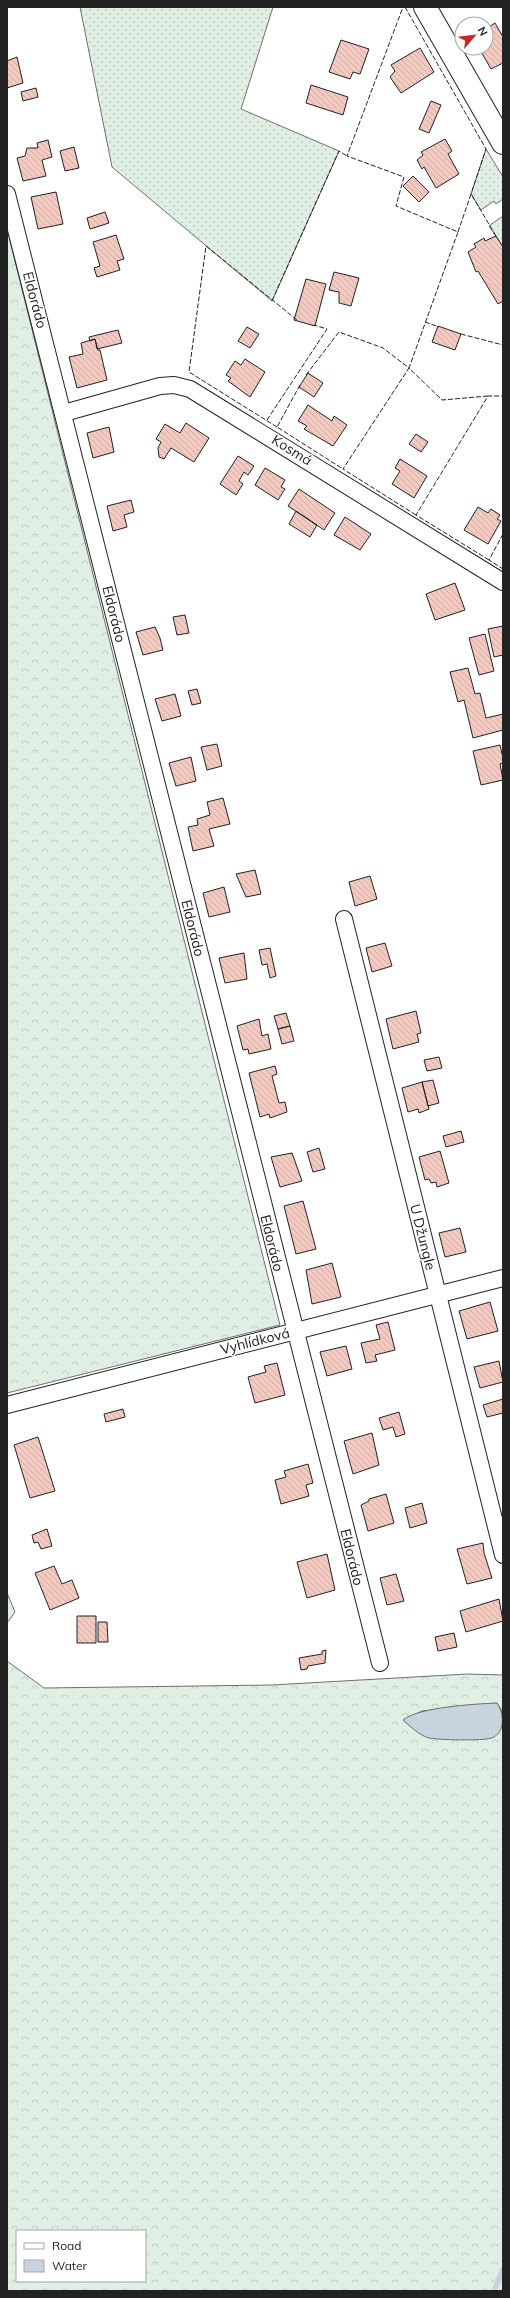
<svg xmlns="http://www.w3.org/2000/svg" width="510" height="2298" viewBox="0 0 510 2298" font-family="Mulish,sans-serif">
<defs>
<pattern id="grass-dots" width="8" height="8" patternUnits="userSpaceOnUse"><rect width="8" height="8" fill="#e0efe3"/><path d="M2 2h.1M6 6h.1" fill="none" stroke="#c0cdc2" stroke-width="1.8" stroke-linecap="round"/></pattern>
<pattern id="forest-crowns" width="20" height="18" patternUnits="userSpaceOnUse"><rect width="20" height="18" fill="#e0efe3"/><path d="M2 6a3 3 0 1 1 6 0M12 15a3 3 0 1 1 6 0" fill="none" stroke="#c0cdc2"/></pattern>
<pattern id="building-back-hatch" width="6" height="6" patternUnits="userSpaceOnUse"><rect width="6" height="6" fill="#f3c9c0"/><path d="M-1 5l2 2M0 0l6 6M5-1l2 2" fill="none" stroke="#d0aca5"/></pattern>
</defs>
<rect width="100%" height="100%" fill="#fff"/>
<path fill="url(#grass-dots)" stroke="#6f6f6f" d="M80,7H273L241,109L339,151L272,301L112,167Z
M486,149L503,177V199L496,204L494,201L481,210L471,194Z
M503,216V247L489,226Z"/>
<path fill="url(#forest-crowns)" stroke="#6f6f6f" fill-rule="evenodd" d="M7,229L280,1325L7,1393Z
M7,1593L15,1612L7,1623Z
M7,1661L44,1688L272,1685L467,1674L503,1675V1719L501,1709L497,1703L422,1711L403,1720C439,1752 463,1736 502,1724L503,1719V2291H7ZM17,2231H145V2281H17Z"/>
<path fill="#c7d3dd" stroke="#6f6f6f" d="M497,1703C504,1713 506,1732 492,1738C483,1741 438,1740 429,1738C419,1735 411,1727 403,1720C419,1707 475,1704 497,1703Z"/>
<g fill="none" stroke-linecap="round" stroke-linejoin="round">
<path stroke="#c7d3dd" stroke-width="5.5" d="M494,2291L503,2269"/>
</g>
<path fill="url(#building-back-hatch)" stroke="#222" d="M495,23L503,37V63L491,69L479,48H486V29Z
M341,40L369,49L360,74L353,72L350,79L329,72Z
M420,48L434,72L401,93L390,77L395,71L391,65Z
M17,57L23,83L7,88V61Z
M311,85L348,97L343,115L306,103Z
M36,88L38,97L23,101L21,92Z
M431,101L441,105L429,133L419,129Z
M445,139L452,151L448,154L459,174L436,188L424,167L422,169L417,160L423,155L421,152Z
M48,140L52,157L42,160L46,176L23,181L17,158L25,156L27,148H38L37,143Z
M74,147L79,168L65,171L60,151Z
M413,176L429,192L419,202L403,186Z
M56,192L63,224L38,229L31,197Z
M105,212L109,223L90,229L87,218Z
M116,235L124,259L117,261L120,270L97,277L94,268L100,266L93,242Z
M496,236L503,247V301L498,304L478,271L476,272L468,252L476,247L474,244L484,238L485,241Z
M334,272L359,278L351,306L339,303V292L329,290Z
M306,279L326,284L315,326L294,320Z
M438,326L461,334L455,350L432,342Z
M247,327L259,334L250,348L238,341Z
M118,330L122,343L97,349L95,339L90,341L89,337Z
M95,339L98,350H100L107,380L77,388L69,357L83,354L81,343Z
M245,359L265,372L250,397L228,381L231,378L226,375L235,361L241,365Z
M308,373L323,383L314,397L299,387Z
M308,405L332,421L334,416L347,425L333,446L304,429L307,426L298,421Z
M186,423L209,438L194,462L171,448L164,459L159,457L158,448L161,442L156,439L165,424L180,433Z
M109,427L114,452L93,458L87,433Z
M416,434L428,442L421,452L409,444Z
M238,456L254,466L248,475L244,472L239,481L243,484L236,495L220,484Z
M400,459L427,476L414,498L392,484L400,471L395,468Z
M265,468L285,480L281,487L285,489L283,492L278,500L255,485Z
M299,489L335,513L324,530L288,506Z
M131,500L134,512L124,515L127,527L113,531L107,506Z
M478,507L488,513L491,509L500,515L497,519L501,521L488,544L464,530Z
M296,511L317,525L310,537L289,524Z
M345,517L371,534L360,550L334,535Z
M455,583L465,610L435,620L426,594Z
M185,615L189,633L177,635L173,617Z
M503,626V655L494,657L488,629Z
M155,627L160,638L163,650L143,655L136,632Z
M485,634L494,671L479,675L469,638Z
M468,668L475,694L480,693L486,718L503,714V730L473,738L464,700L458,702L450,672Z
M197,689L201,703L192,705L188,691Z
M175,694L181,716L162,721L155,699Z
M217,744L222,766L207,770L201,747Z
M500,745L503,758V763L500,764L503,780L481,785L473,751Z
M191,757L196,781L176,786L169,763Z
M223,798L230,824L209,829L214,846L193,851L188,827L198,825L197,819L210,815L207,802Z
M255,870L261,894L246,897L236,874Z
M370,876L377,899L355,906L349,882Z
M224,887L230,912L209,917L203,893Z
M385,943L392,966L372,972L366,948Z
M270,948L276,976L270,978L267,964L262,965L259,950Z
M244,953L247,979L225,983L219,958Z
M416,1011L421,1033L417,1034L419,1042L393,1049L386,1019Z
M286,1013L290,1026L278,1029L274,1016Z
M259,1019L262,1036L268,1034L271,1049L249,1054L248,1049L243,1050L237,1026Z
M290,1026L294,1041L282,1044L278,1029Z
M439,1057L442,1068L427,1071L424,1060Z
M275,1066L277,1074L272,1076L279,1103L285,1102L287,1112L270,1118L269,1114L260,1117L249,1073Z
M433,1080L439,1103L428,1106L422,1082Z
M422,1082L429,1109L419,1113L418,1109L408,1112L402,1088Z
M461,1131L464,1142L446,1147L443,1136Z
M319,1148L325,1169L313,1172L307,1152Z
M440,1151L449,1183L437,1187L436,1182L431,1183L429,1179L425,1180L419,1157Z
M292,1153L302,1181L280,1187L271,1157Z
M303,1201L316,1249L296,1254L284,1206Z
M460,1228L466,1252L445,1257L439,1233Z
M332,1263L341,1297L312,1304L306,1270Z
M490,1302L498,1331L467,1339L459,1311Z
M388,1322L395,1350L375,1355L377,1361L366,1363L361,1343L380,1339L376,1325Z
M346,1346L352,1369L327,1376L320,1352Z
M499,1361L503,1382L480,1388L474,1367Z
M277,1363L285,1395L255,1403L248,1377L266,1372L264,1366Z
M503,1399V1413L487,1417L483,1405Z
M123,1409L125,1417L106,1422L104,1414Z
M399,1412L405,1434L396,1437L393,1427L383,1430L379,1418Z
M372,1433L379,1465L353,1474L344,1441Z
M38,1437L55,1491L30,1498L14,1445Z
M308,1464L313,1483L306,1485L309,1496L281,1504L275,1480L286,1477L284,1471Z
M386,1494L394,1523L368,1531L361,1505L369,1501V1499Z
M422,1503L427,1523L410,1528L405,1508Z
M47,1529L52,1546L41,1549L38,1542L34,1543L32,1535Z
M483,1543L484,1553L492,1578L467,1584L457,1549Z
M327,1554L335,1590L307,1598L297,1562Z
M54,1566L62,1584L72,1580L79,1598L50,1610L35,1573Z
M396,1574L404,1601L387,1605L380,1578Z
M499,1599L503,1621L466,1632L460,1611Z
M77,1616H96V1643H77Z
M98,1622H107L108,1642H98Z
M454,1633L457,1647L438,1651L435,1637Z
M326,1650L325,1663L308,1666L307,1669L301,1670L299,1658L322,1654V1651Z"/>
<g fill="none" stroke-linecap="round" stroke-linejoin="round">
<defs>
<path id="street" d="M7,194L380,1663
M64,413L160,386L174,385L190,389L503,582
M344,919L503,1555
M7,1405L503,1278"/>
<path id="secondary" d="M425,7L503,143"/>
</defs>
<use href="#street" stroke="#222" stroke-width="18"/>
<use href="#secondary" stroke="#222" stroke-width="24"/>
<use href="#street" stroke="#fff" stroke-width="16"/>
<use href="#secondary" stroke="#fff" stroke-width="22"/>
<path stroke="#222" stroke-width="1" stroke-dasharray="5 2" stroke-linecap="butt" d="M405,7L486,149L471,194
M458,232L471,194L496,236
M272,301L339,151L347,156
M425,322L439,327
M461,334L503,345
M306,375L339,332L383,348L409,368L458,232L396,206L404,177L347,156L403,7
M300,385L277,427L343,469
M267,420L327,329L314,325
M277,427L189,372L206,246L297,320
M416,515L343,469L409,368L442,400L488,396
M503,534L489,560L503,569
M489,560L416,515L488,396H503"/>
</g>
<g text-anchor="middle" stroke-width="3" stroke-linejoin="round" paint-order="stroke">
<g font-size="14" fill="#222" stroke="#fff">
<text transform="translate(35 300) rotate(75)" y="5">Eldorádo</text>
<text transform="translate(292 450) rotate(32)" y="5">Kosmá</text>
<text transform="translate(114 614) rotate(76)" y="5">Eldorádo</text>
<text transform="translate(193 928) rotate(76)" y="5">Eldorádo</text>
<text transform="translate(423 1237) rotate(76)" y="5">U Džungle</text>
<text transform="translate(272 1243) rotate(76)" y="5">Eldorádo</text>
<text transform="translate(255 1341) rotate(-14)" y="5">Vyhlídková</text>
<text transform="translate(352 1557) rotate(76)" y="5">Eldorádo</text>
</g>
</g>
<rect width="510" height="2298" fill="none" stroke="#222222" stroke-width="16"/>
<rect x="16" y="2230" width="130" height="52" fill="#ffffff" stroke="#a7a7a7"/>
<rect x="24" y="2243" width="20" height="6" fill="#ffffff" stroke="#a7a7a7"/>
<text x="52" y="2250" font-size="12" fill="#222222">Road</text>
<rect x="24" y="2260" width="20" height="12" fill="#c7d3dd" stroke="#a7a7a7"/>
<text x="52" y="2270" font-size="12" fill="#222222">Water</text>
<g transform="translate(474 36) rotate(62)"><circle r="19" fill="#ffffff" stroke="#a7a7a7"/>
<path d="M0-3L7 15L0 10L-7 15Z" fill="#c62828"/>
<text y="-6" font-size="11" font-weight="bold" text-anchor="middle" fill="#222222">N</text>
</g>
</svg>
